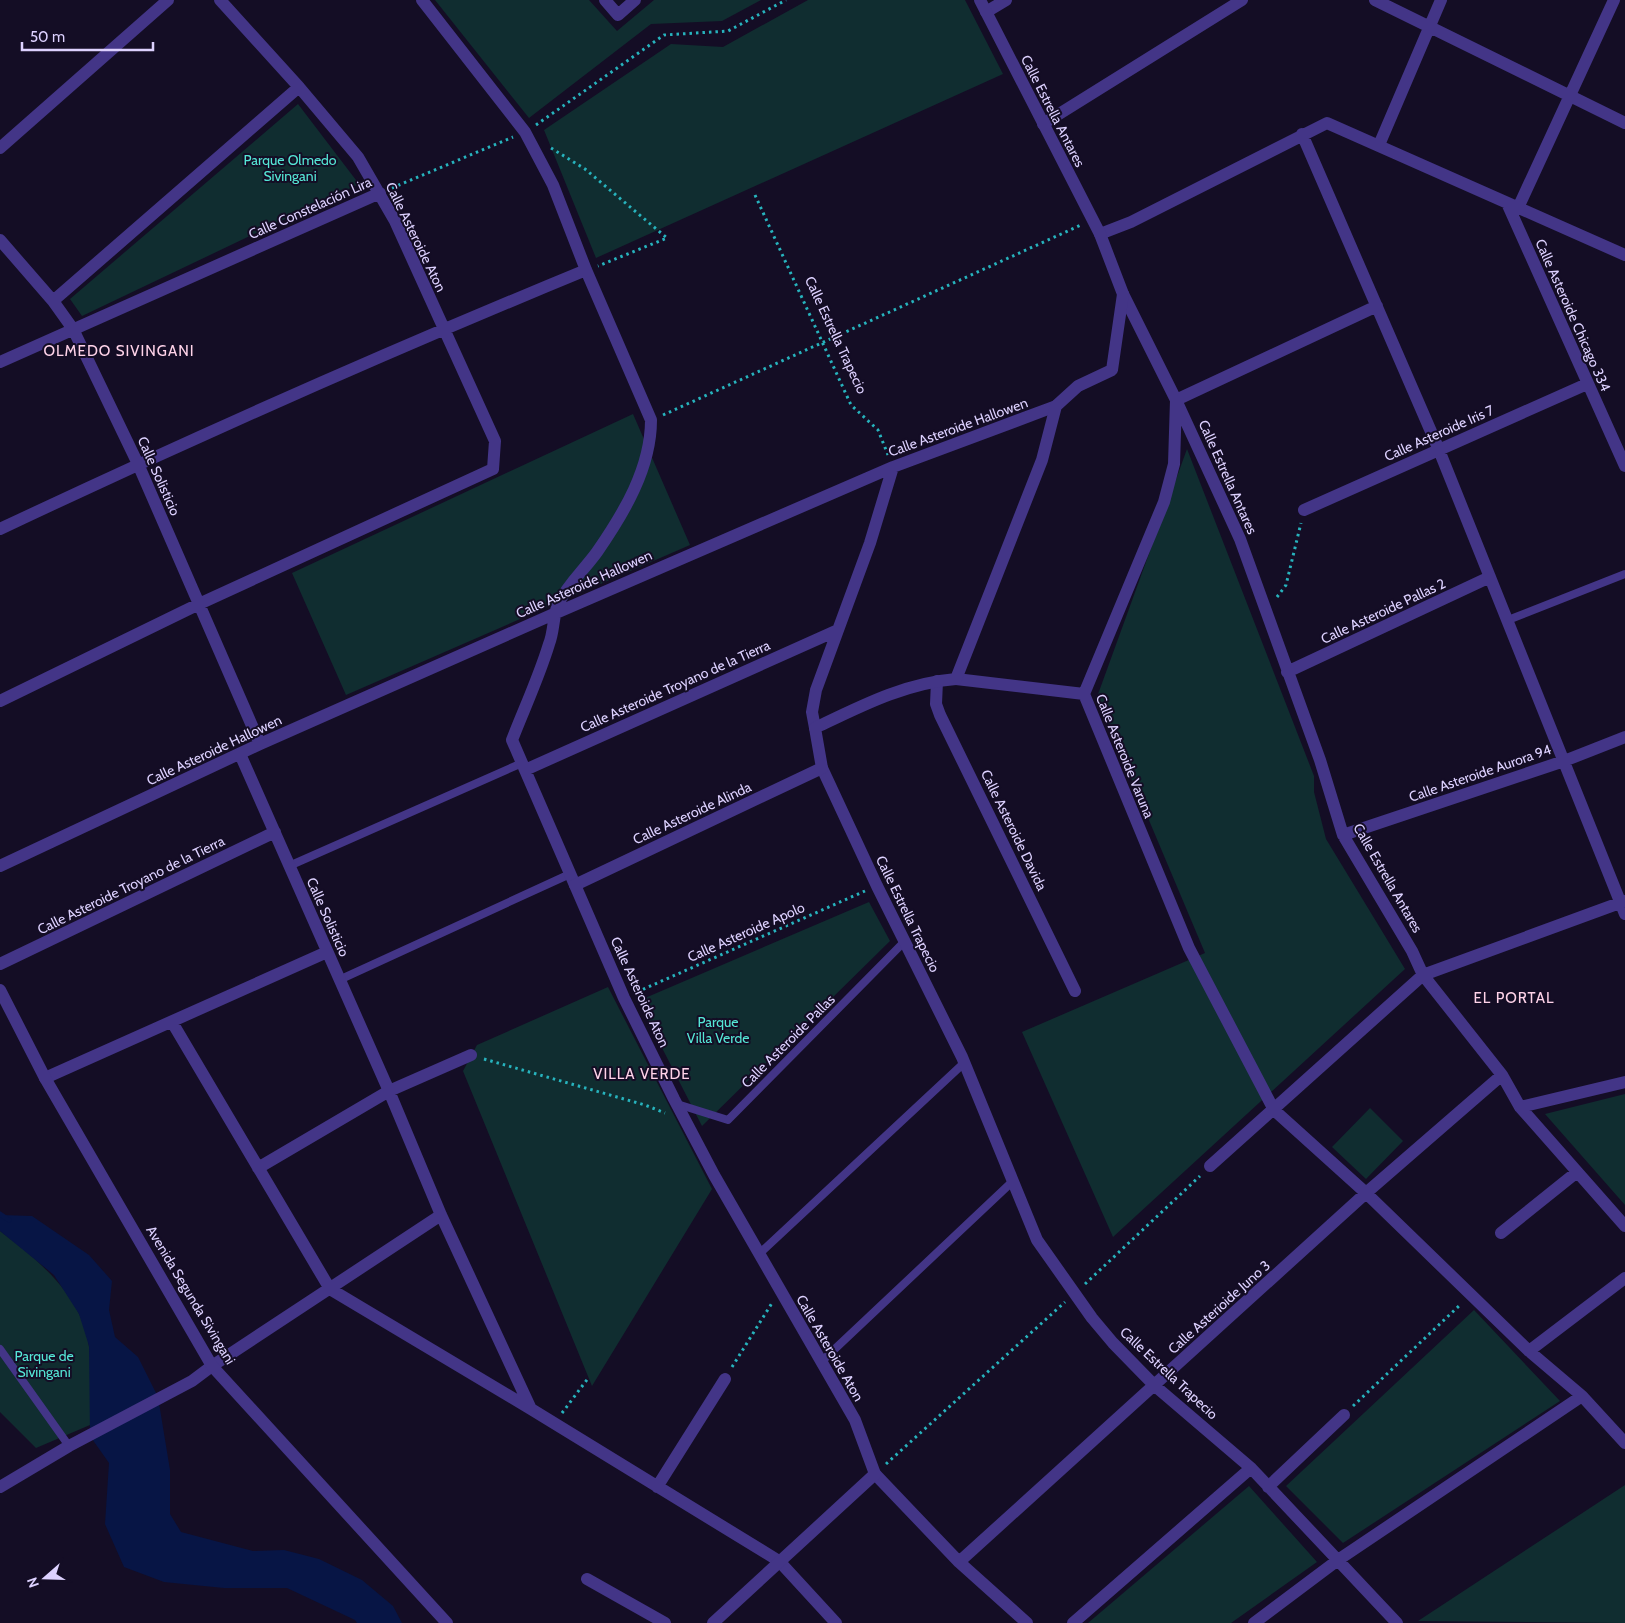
<svg xmlns="http://www.w3.org/2000/svg" width="1625" height="1623" viewBox="0 0 1625 1623" font-family="Cabin,sans-serif">
<rect width="100%" height="100%" fill="#140d25"/>
<path fill="#102d30" d="M435,0H589L617,31L654,0H761L722,21L651,24L529,118Z
M808,0H965L1003,74L596,258L544,130L671,44L723,47Z
M298,104L359,184L82,316L70,299Z
M633,414L690,545L346,695L292,573Z
M1187,449L1314,776V792L1326,839L1405,969L1113,1237L1022,1032L1205,953L1097,697Z
M869,902L890,941L702,1126L638,1001Z
M608,987L712,1189L592,1386L463,1071L477,1045Z
M1625,1094V1205L1545,1114Z
M1370,1108L1403,1141L1366,1179L1332,1147Z
M0,1231C38,1260 83,1296 89,1347C92,1372 90,1399 90,1425L36,1448L0,1412Z
M1474,1310L1560,1401L1343,1543L1286,1486Z
M1625,1485V1623L1418,1621Z
M1249,1486L1317,1562L1231,1623H1088Z"/>
<path fill="#071545" d="M0,1215L32,1216L89,1255L112,1281L109,1310L115,1337L138,1357L158,1397L170,1470V1514L181,1532L253,1551L284,1550L319,1559L362,1580L393,1606L402,1623H357L355,1620L287,1588H224L164,1582L124,1567L105,1524L109,1463L90,1436L89,1346L79,1314L54,1275L0,1231Z"/>
<g fill="none" stroke-linecap="round" stroke-linejoin="round">
<path stroke="#071545" stroke-width="5" d="M0,1214L9,1220"/>
<path stroke="#27b3bd" stroke-width="3" stroke-dasharray="2.5 4" stroke-linecap="butt" d="M536,125L664,35L728,31L786,0
M551,148L585,169L667,238L598,266
M392,188L513,137
M755,195L851,405L878,430L888,455
M663,415L1081,225
M1277,597L1286,585L1301,523
M637,992L865,891
M484,1059L645,1105L665,1113
M1085,1284L1200,1176
M732,1367L772,1303
M1353,1406L1461,1304
M562,1413L589,1377
M886,1464L1065,1302"/>
<path stroke="#433587" stroke-width="8" d="M1508,620L1625,574
M289,866L522,763
M339,980L570,874
M677,1104L728,1120L904,942
M759,1254L964,1063
M0,1349L69,1446
M821,1362L1013,1181"/>
<path stroke="#433587" stroke-width="12" d="M422,0L525,132L553,185L586,270L651,420C651,468 624,513 597,552C584,570 568,584 558,604C553,616 554,632 549,644C539,677 524,709 512,740L575,885
M605,0L618,15L635,0
M1375,0L1625,123
M986,12L1006,0
M1043,124L1242,0
M1302,134L1439,450L1625,914
M1379,145L1441,0
M0,148L168,0
M1507,203L1625,466
M1518,208L1614,0
M1100,234L1131,222L1327,123L1625,255
M0,240L53,301L73,329L138,464L260,744
M1123,294L1176,400L1240,539L1320,760L1343,835L1412,951L1423,975L1502,1075L1520,1107L1625,1226
M53,301L299,87
M0,362L380,193
M1176,400L1174,464L1164,502L1084,694L1189,948L1274,1110L1366,1193L1529,1351L1582,1396L1625,1443
M1176,400L1377,306
M1304,510L1587,384
M0,529C193,438 389,351 586,270
M1287,672L1490,577
M956,679L1084,694
M937,681L936,704L940,715L1075,991
M0,701L199,604L493,469L495,441L395,221L358,157L299,87L220,0
M815,728L812,712L816,690L870,543L893,467
M240,754L389,1091L441,1215L531,1409
M822,768L877,886L962,1057L1037,1240L1092,1318L1113,1343L1155,1386L1251,1468L1397,1623
M525,770L838,630
M1343,835L1564,761L1625,737
M0,866L260,744L556,613L893,467L1056,406
M0,964L275,832
M172,1022L330,1289L531,1409L779,1561L836,1623
M45,1078L327,952
M1520,1107L1625,1082
M1210,1166L1423,975L1625,901
M258,1168L389,1091L471,1055
M1501,1233L1577,1172
M1529,1351L1625,1278
M875,1474L959,1562L1027,1623
M0,1487L69,1446L192,1381L212,1366L441,1215
M657,1487L725,1379
M1268,1487L1344,1415
M959,1562L1366,1193L1502,1075
M587,1579L665,1623
M1073,1623L1251,1468
M1254,1623L1338,1560L1582,1396"/>
<path stroke="#433587" stroke-width="12" d="M0,990L45,1078L212,1366L447,1623
M713,1623L875,1474L855,1420L714,1175L674,1099L624,998L575,885L822,768L815,728C861,706 905,683 956,679L1042,460L1056,406L1078,386L1112,370L1123,294L1100,234L980,0"/>
</g>
<g text-anchor="middle" stroke-width="4" stroke-linejoin="round" paint-order="stroke">
<g font-size="14" fill="#ddd1ff" stroke="#140d25">
<text transform="translate(1053 111) rotate(63)" y="5">Calle Estrella Antares</text>
<text transform="translate(310 208) rotate(-24)" y="5">Calle Constelación Lira</text>
<text transform="translate(416 237) rotate(64)" y="5">Calle Asteroide Aton</text>
<text transform="translate(1573 315) rotate(66)" y="5">Calle Asteroide Chicago 334</text>
<text transform="translate(836 335) rotate(65)" y="5">Calle Estrella Trapecio</text>
<text transform="translate(958 427) rotate(-20)" y="5">Calle Asteroide Hallowen</text>
<text transform="translate(1439 433) rotate(-24)" y="5">Calle Asteroide Iris 7</text>
<text transform="translate(159 476) rotate(66)" y="5">Calle Solisticio</text>
<text transform="translate(1228 477) rotate(66)" y="5">Calle Estrella Antares</text>
<text transform="translate(584 584) rotate(-24)" y="5">Calle Asteroide Hallowen</text>
<text transform="translate(1383 611) rotate(-25)" y="5">Calle Asteroide Pallas 2</text>
<text transform="translate(675 686) rotate(-24)" y="5">Calle Asteroide Troyano de la Tierra</text>
<text transform="translate(214 750) rotate(-25)" y="5">Calle Asteroide Hallowen</text>
<text transform="translate(1125 756) rotate(68)" y="5">Calle Asteroide Varuna</text>
<text transform="translate(1480 773) rotate(-19)" y="5">Calle Asteroide Aurora 94</text>
<text transform="translate(692 813) rotate(-25)" y="5">Calle Asteroide Alinda</text>
<text transform="translate(1014 830) rotate(64)" y="5">Calle Asteroide Davida</text>
<text transform="translate(1388 878) rotate(60)" y="5">Calle Estrella Antares</text>
<text transform="translate(131 885) rotate(-26)" y="5">Calle Asteroide Troyano de la Tierra</text>
<text transform="translate(908 914) rotate(64)" y="5">Calle Estrella Trapecio</text>
<text transform="translate(328 917) rotate(66)" y="5">Calle Solisticio</text>
<text transform="translate(746 932) rotate(-24)" y="5">Calle Asteroide Apolo</text>
<text transform="translate(640 992) rotate(65)" y="5">Calle Asteroide Aton</text>
<text transform="translate(788 1041) rotate(-45)" y="5">Calle Asteroide Pallas</text>
<text transform="translate(191 1295) rotate(59)" y="5">Avenida Segunda Sivingani</text>
<text transform="translate(1219 1307) rotate(-42)" y="5">Calle Asterioide Juno 3</text>
<text transform="translate(830 1348) rotate(60)" y="5">Calle Asteroide Aton</text>
<text transform="translate(1169 1373) rotate(43)" y="5">Calle Estrella Trapecio</text>
</g>
<g font-size="14" fill="#55e7d6" stroke="#140d25">
<text x="290" y="165">Parque Olmedo<tspan x="290" dy="16">Sivingani</tspan></text>
<text x="718" y="1027">Parque<tspan x="718" dy="16">Villa Verde</tspan></text>
<text x="44" y="1361">Parque de<tspan x="44" dy="16">Sivingani</tspan></text>
</g>
<g font-size="15" letter-spacing="1" fill="#ffd3e9" stroke="#140d25">
<text x="119" y="356">OLMEDO SIVINGANI</text>
<text x="1514" y="1003">EL PORTAL</text>
<text x="642" y="1079">VILLA VERDE</text>
</g>
</g>
<g transform="translate(45 1578) rotate(250)" stroke="#140d25" stroke-width="4" paint-order="stroke">
<path d="M0-4L9 19L0 12L-9 19Z" fill="#ddd1ff"/>
<text y="-8" font-size="14" font-weight="bold" text-anchor="middle" fill="#ddd1ff">N</text>
</g>
<path d="M22 42v8h131v-8" fill="none" stroke="#ddd1ff" stroke-width="2.5"/>
<text x="30" y="42" font-size="15" fill="#ddd1ff" stroke="#140d25" stroke-width="4" paint-order="stroke">50 m</text>
</svg>
